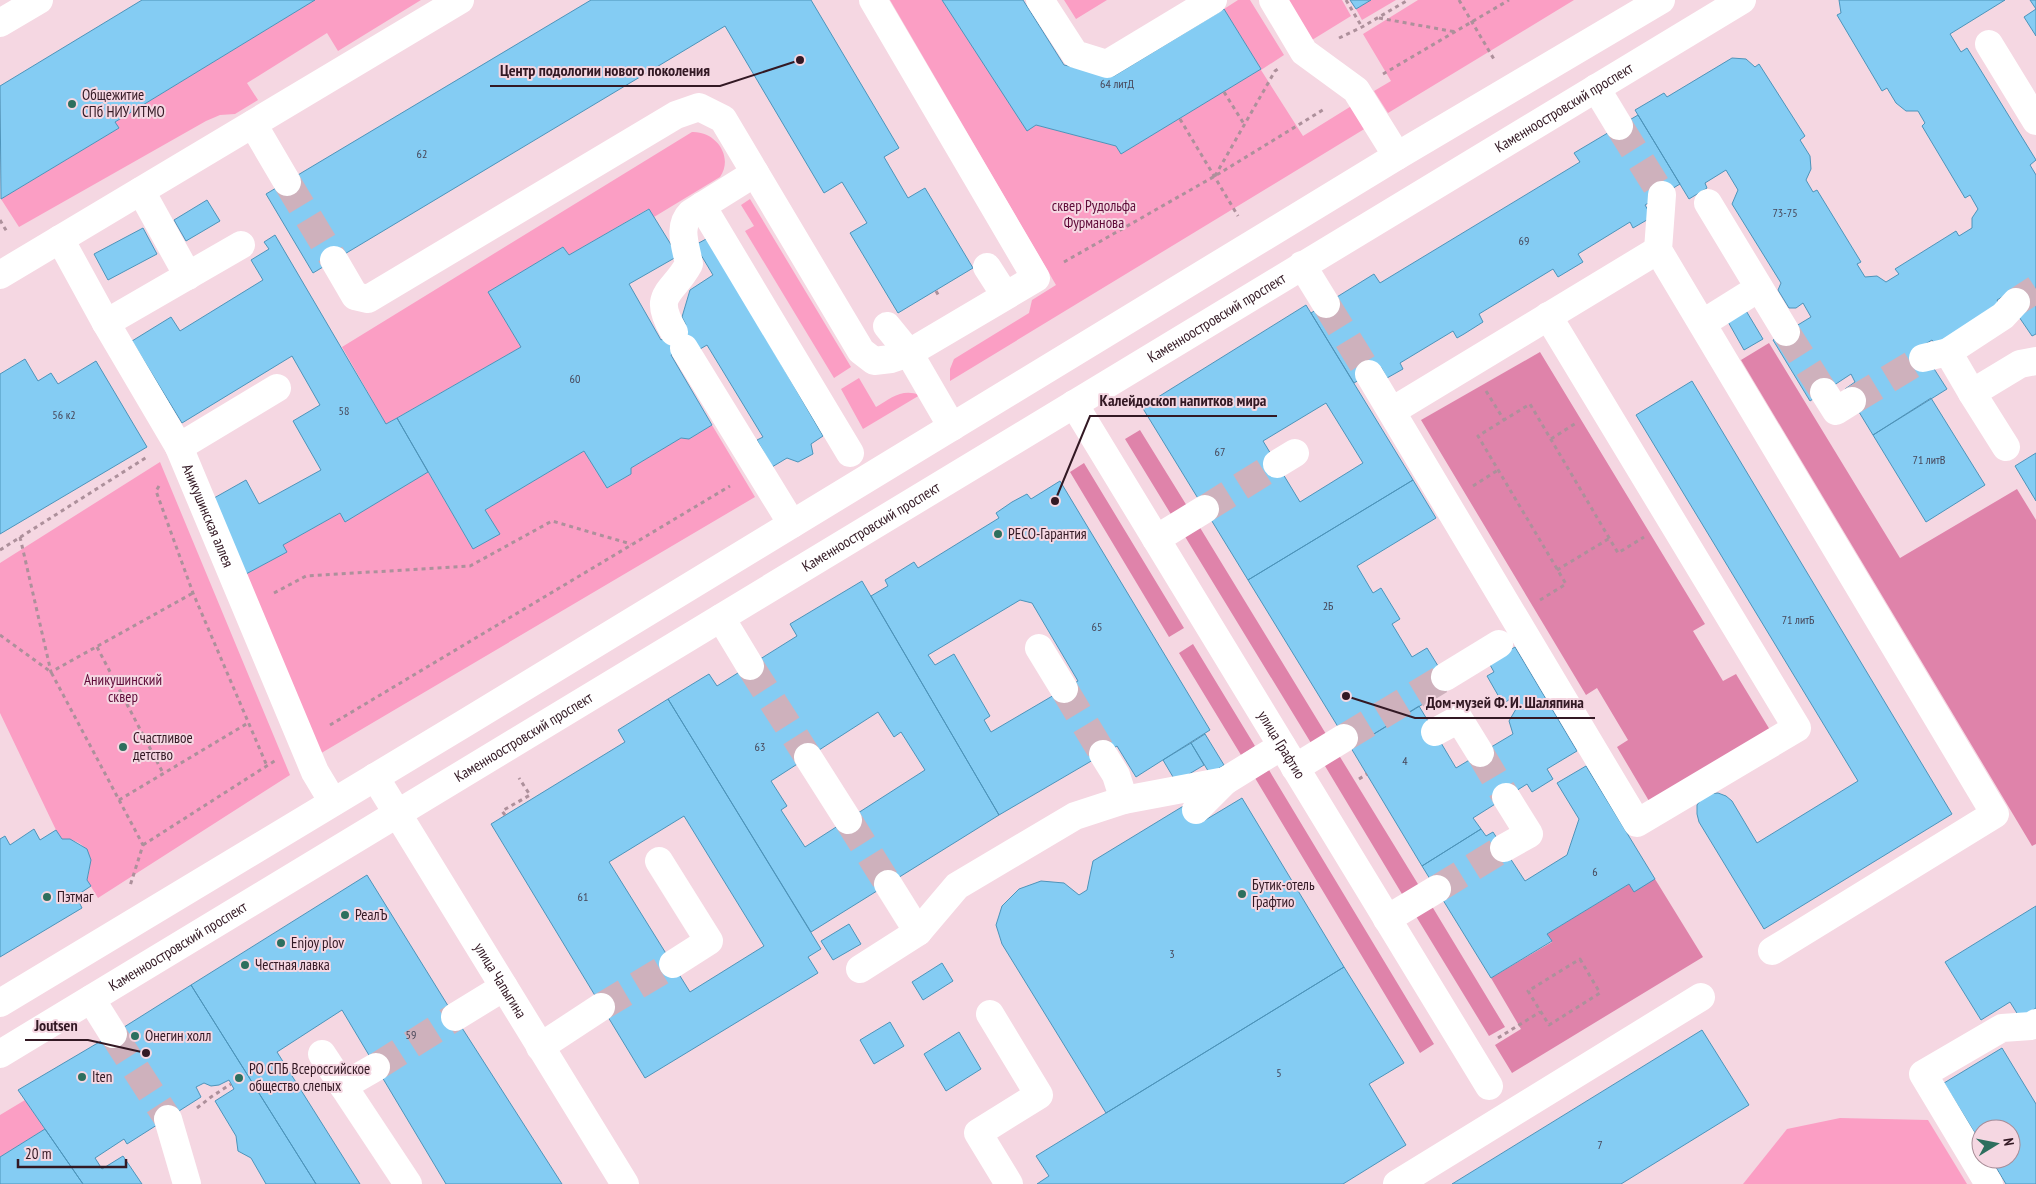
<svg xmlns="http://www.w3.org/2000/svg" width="2036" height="1184" viewBox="0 0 2036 1184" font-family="'PT Sans Narrow',sans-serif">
<rect width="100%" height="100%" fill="#f5d7e2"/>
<path fill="#fb9ec4" d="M315,0H421L338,51L327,33L247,83L258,100L235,114L220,115L206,121L19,227L1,199L119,128L115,122Z
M890,0H942L1027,130L1036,125L1116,146L1121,154L1261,69L1224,9L1238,0H1250L1284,55L1261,70L1303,136L1353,105L1366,128L950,381V369L954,359L1029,313L1032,300L1056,285Z
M1064,0H1107L1076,19Z
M1287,0H1342L1351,16L1312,40Z
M1371,0H1396L1362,20L1356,9Z
M1418,0H1574L1388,113L1374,91L1391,81L1363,34Z
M692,132C716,131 734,157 720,177L654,217L648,209L569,255L563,247L488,292L521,347L386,424L342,347Z
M750,199L851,367L834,378L745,231L754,226L741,205Z
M859,378L876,407C891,398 902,388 920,395L863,429L841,389Z
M712,425L755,497L318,755L246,574L286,552L283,545L340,513L345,521L428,472L473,549L499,534L485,510L584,451L608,488L631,474V468L681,438L689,439Z
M160,462L290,775L98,898L87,880C94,858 88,839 62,839L56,830L0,713V563Z
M25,1100L45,1129L0,1157V1115Z
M1840,1118L1928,1120L1967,1184H1743L1787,1129Z"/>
<path fill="#df83aa" d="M1769,343L1900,558L2017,489L2036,520V844L2032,846L1741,360Z
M1540,352L1705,624L1693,631L1723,681L1736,674L1770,730L1649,801L1617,747L1628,740L1597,688L1586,695L1421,420Z
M1140,430L1187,506L1172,516L1125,439Z
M1084,463L1184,628L1169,637L1070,472Z
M1199,526L1326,734L1311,743L1184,535Z
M1193,644L1255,746L1241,755L1179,653Z
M1337,752L1421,889L1405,899L1322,761Z
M1269,770L1434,1044L1420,1053L1255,778Z
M1655,879L1703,957L1512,1073L1495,1045L1521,1029L1491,978L1552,942L1547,934L1629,884Z
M1430,903L1505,1027L1489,1036L1414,913Z"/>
<path fill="#84ccf3" stroke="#4d94ba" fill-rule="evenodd" d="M142,0H315L115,122L119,128L1,199L0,86Z
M591,0H811L899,148L884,157L908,198L925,188L973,268L898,313L850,233L867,223L842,182L824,193L725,26L313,273L266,194Z
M942,0H1023L1064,65L1114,76L1224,9L1261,69L1121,154L1116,146L1036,125L1027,131Z
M1350,0H1371L1356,9Z
M1839,0H2005L1950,34L1961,52L1967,48L2036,160L2030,165L2036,175V334L2032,336L2017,314L2009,293L1997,300L2000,306L1936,345L1932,340L1917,349L1931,364L1947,389L1873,435L1845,389L1855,382L1851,374L1810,401L1773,340L1811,317L1803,303L1796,308H1789L1778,290L1781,283L1732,204L1738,190L1726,170L1705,183L1707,188L1689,199L1635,110L1664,93L1667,97L1732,58L1746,59L1755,67L1759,64L1805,136L1800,140L1810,156L1811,169L1806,180L1813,192L1817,190L1861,262L1857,264L1865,277L1877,276L1886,282L1899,274L1895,269L1956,231L1959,236L1972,228V218L1978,209L1970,195L1965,198L1922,126L1925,123L1918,111H1906L1896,103L1887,88L1882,91L1837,15L1841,13Z
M2030,0H2036V36L2024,17L2036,9Z
M1638,115L1680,184L1645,205L1652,217L1633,228L1630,222L1578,254L1583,262L1558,277L1553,269L1479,314L1483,322L1464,334L1457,338L1453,331L1400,363L1403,369L1387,378L1381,367L1354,383L1311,313L1374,274L1380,283L1580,162L1574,153Z
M207,200L220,221L186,241L174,220Z
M649,209L678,256L629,284L661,340L686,325L682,317L690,290L713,275L695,245L708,238L823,436L811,444L813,454L798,462L787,458L772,467L757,440L763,437L707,345L700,349L684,348L671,355L712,425L689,439L681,438L631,468V474L607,488L584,451L485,510L500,534L473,549L397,418L521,347L488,292L563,247L569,255Z
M143,228L157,254L108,280L94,254Z
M275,235L386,424L397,418L428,472L345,522L340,513L283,545L287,552L246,574L207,502L246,480L259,504L321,470L293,421L320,405L292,356L182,423L132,341L171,317L180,331L263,280L251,260L269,249L264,242Z
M1306,305L1413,480L1248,580L1142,407ZM1326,403L1363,463L1300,502L1263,441Z
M1745,309L1763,339L1744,350L1727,320Z
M25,359L38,381L51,373L58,384L96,361L147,447L0,534V374Z
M1692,381L1952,814L1764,929L1699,822L1697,814V805L1702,798L1709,794L1718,793L1726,796L1732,801L1757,843L1858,781L1636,415Z
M1931,398L1985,485L1926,522L1873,435Z
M2036,453V501L2015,466Z
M1413,480L1436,518L1357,566L1373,593L1381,588L1400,619L1392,624L1412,657L1427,648L1451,687L1351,748L1248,580Z
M1060,481L1210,730L1136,777L1117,746L999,815L871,596L888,586L885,580L914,562L918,568L999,518L996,513L1012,502L1027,494L1031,499ZM1020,600L1032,603L1078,681L991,732L984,720L990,716L954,654L935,665L928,655Z
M862,581L999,815L811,932L668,699L709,674L717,686L797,636L790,624ZM878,712L894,737L901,732L925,770L805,847L781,810L787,806L771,781Z
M1515,647L1577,751L1547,769L1553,779L1532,792L1527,784L1473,818L1481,829L1422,866L1351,748L1419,706L1456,768L1513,734L1509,721L1516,709L1510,699L1503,704L1487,676L1494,672L1489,663Z
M668,699L821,949L808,957L818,973L645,1078L491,824L625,742L618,730ZM684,816L764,946L690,992L609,862Z
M1205,734L1224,765L1210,774L1191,743Z
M1191,743L1204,765L1176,782L1163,760Z
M1586,766L1655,879L1634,892L1629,884L1547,934L1552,941L1491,978L1422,866L1481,829L1486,836L1493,832L1525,881L1567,855L1579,819L1557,783Z
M1242,798L1344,967L1106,1113L1002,944L996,925L1002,906L1019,889L1041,881L1064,883L1079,895L1087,890L1093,861L1190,802L1202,822Z
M34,829L40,840L56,830L62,839H70L87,849L91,860L87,880L91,886L76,896L82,908L0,957V839L5,836L10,845Z
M367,875L455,1017L562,1184H446L342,1010L277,1052L360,1184H316L191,985Z
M2036,906V1008L2020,1018L2010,1002L1981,1020L1945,962Z
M849,924L861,944L833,960L821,941Z
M942,963L953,981L923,1000L912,982Z
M1344,967L1404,1063L1369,1084L1406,1145L1343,1184H1037L1049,1176L1036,1156Z
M191,985L316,1184H266L251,1158L238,1151L236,1136L215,1101L234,1089L229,1080L219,1085L211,1086L204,1083L196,1087L201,1097L127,1144L124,1139L95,1158L102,1169L123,1156L142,1184H83L18,1090L113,1034Z
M890,1022L904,1046L874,1064L860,1040Z
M1702,1030L1749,1105L1621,1184H1452Z
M959,1032L981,1069L946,1091L924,1054Z
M2002,1048L2036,1104V1184H2006L1991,1159H2011V1129H1981V1143L1944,1083Z
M45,1129L83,1184H0V1157Z"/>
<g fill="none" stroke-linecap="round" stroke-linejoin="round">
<path stroke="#ceb1bc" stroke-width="28" stroke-dasharray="28 14" stroke-linecap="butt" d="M1619,126L1662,195
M287,182L334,260
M2016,302L2036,289
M1326,304L1369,374
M1786,332L1824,392
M1852,401L1923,358
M1205,509L1277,464
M750,666L808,757
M1064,689L1103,754
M1344,738L1445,677
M1480,753L1506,797
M848,820L888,884
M1437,889L1504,848
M601,1007L673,964
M113,1034L168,1119
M376,1067L455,1017"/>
<path stroke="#ad909b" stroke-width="3" stroke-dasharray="4 4" stroke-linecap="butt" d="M1346,0L1362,27
M1459,0L1495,61
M1379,18L1456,32
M1339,38L1362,27L1408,0
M1383,74L1509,0
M1224,92L1244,124
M1180,119L1238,216
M1215,176L1275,71L1278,69
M0,220L7,232
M1064,262L1215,176L1326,108
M936,291L940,298
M1486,391L1504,420
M1551,439L1576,423
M159,486L156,491L193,593L267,766
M1473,486L1498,470
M20,537L51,672L193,593
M0,550L147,457
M1557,570L1610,538
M274,593L306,576L470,566L552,521L631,544
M1540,600L1566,584L1478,436L1530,404L1618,553L1644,537
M0,635L51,672L143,845L130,886
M97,647L163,773
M330,725L730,486
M1359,779L1367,774
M119,800L248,723
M505,815L502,811L530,795L519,778
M143,845L276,760
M1580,959L1600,993L1549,1025L1528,991Z
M1498,1038L1540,1012
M197,1108L211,1097L231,1084"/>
<g stroke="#fff" stroke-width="28">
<path d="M1040,0L1075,54L1107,64L1213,0"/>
<path d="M1273,0L1304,52L1356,90L1397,156"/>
<path d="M0,23L39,0"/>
<path d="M1989,44L2036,121"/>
<path d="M1596,88L1619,126"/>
<path d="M253,124L287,182"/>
<path d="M141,191L188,276"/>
<path d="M1662,195L1658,250L1995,814L1772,951"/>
<path d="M1708,203L1786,332"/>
<path d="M702,206L850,453"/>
<path id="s1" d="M60,239L106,323L179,447L315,772L333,802"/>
<path d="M334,260L355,296L368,299L676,115L699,107L723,119L861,351L874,361L891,359L909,353L1036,278L873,0"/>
<path d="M1302,265L1326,304"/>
<path d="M987,267L1005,295"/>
<path d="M0,275L460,0"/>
<path d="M106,323L241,245"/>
<path d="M1703,323L1759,288"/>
<path d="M887,326L909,353L952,427"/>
<path d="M674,332C651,293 672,295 689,264C686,246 677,227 691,213L755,173"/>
<path d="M684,348L792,524"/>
<path d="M1948,352L1972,393"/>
<path d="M1923,358L1948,352L2003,316L2016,302"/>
<path d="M1369,374L1637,823L1797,728L1548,316"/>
<path d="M1824,392L1836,411L1852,401"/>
<path id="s2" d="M1074,404L1489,1086"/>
<path d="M1392,411L1658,250"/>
<path d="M179,447L277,388"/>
<path d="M2006,447L1972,393L2020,364L2036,361"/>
<path d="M1277,464L1295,453"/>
<path d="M1156,539L1205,509"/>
<path d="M721,618L750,666"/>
<path d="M1039,648L1064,689"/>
<path d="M1445,677L1499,644"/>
<path d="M1435,732L1459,719L1480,753"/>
<path d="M1103,754L1116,775L1124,800"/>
<path d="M808,757L848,820"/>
<path d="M1295,768L1344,738"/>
<path id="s3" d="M375,777L625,1184"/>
<path d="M1196,810L1225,781"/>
<path d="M1504,848L1529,834L1506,797"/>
<path d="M659,861L709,941L673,964"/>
<path d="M888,884L918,932"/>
<path d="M1387,919L1437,889"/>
<path d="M860,969L918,932L957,886L1075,816L1124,800L1225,781L1282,746"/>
<path d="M91,999L113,1034"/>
<path d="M990,1014L1039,1095L978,1133L1009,1184"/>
<path d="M455,1017L504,987"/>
<path d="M540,1047L601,1007"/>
<path d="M322,1054L408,1184"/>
<path d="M343,1086L376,1067"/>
<path d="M168,1119L187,1184"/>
<path d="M1397,1184L1701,997"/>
<path d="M1989,1184L1923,1074L2002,1028L2031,1026L2036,1023"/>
</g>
<g stroke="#fff" stroke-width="28">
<path d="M0,1003L465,723L1397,156L1661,0"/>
<path id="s4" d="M0,1054L1742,0"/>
</g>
</g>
<g fill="#2d6f5e" stroke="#f5d7e2" stroke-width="2">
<circle cx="72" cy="104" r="5"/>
<circle cx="998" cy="534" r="5"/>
<circle cx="123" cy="747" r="5"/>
<circle cx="1242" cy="894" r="5"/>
<circle cx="47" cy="897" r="5"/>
<circle cx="345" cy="915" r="5"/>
<circle cx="281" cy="943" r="5"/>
<circle cx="245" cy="965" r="5"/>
<circle cx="135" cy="1036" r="5"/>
<circle cx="82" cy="1077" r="5"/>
<circle cx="239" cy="1078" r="5"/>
</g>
<g text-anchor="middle" stroke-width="4" stroke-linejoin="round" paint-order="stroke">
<g font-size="12" fill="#474658">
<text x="1117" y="88">64 литД</text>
<text x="422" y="158">62</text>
<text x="1785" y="217">73-75</text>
<text x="1524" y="245">69</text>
<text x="575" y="383">60</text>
<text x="344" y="415">58</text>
<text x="64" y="419">56 к2</text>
<text x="1220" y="456">67</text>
<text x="1929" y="464">71 литВ</text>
<text x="1328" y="610">2Б</text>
<text x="1798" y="624">71 литБ</text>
<text x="1097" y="631">65</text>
<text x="760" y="751">63</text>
<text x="1405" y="765">4</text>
<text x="1595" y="876">6</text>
<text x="583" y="901">61</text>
<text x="1172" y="958">3</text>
<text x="411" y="1039">59</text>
<text x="1279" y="1077">5</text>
<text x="1600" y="1149">7</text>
</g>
<g font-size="15" fill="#331924" stroke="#f5d7e2" text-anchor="start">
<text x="82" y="100">Общежитие<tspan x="82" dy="17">СПб НИУ ИТМО</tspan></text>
<text x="1008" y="539">РЕСО-Гарантия</text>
<text x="133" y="743">Счастливое<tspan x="133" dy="17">детство</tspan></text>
<text x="1252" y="890">Бутик-отель<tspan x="1252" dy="17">Графтио</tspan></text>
<text x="57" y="902">Пэтмаг</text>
<text x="355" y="920">РеалЪ</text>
<text x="291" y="948">Enjoy plov</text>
<text x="255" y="970">Честная лавка</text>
<text x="145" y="1041">Онегин холл</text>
<text x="249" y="1074">РО СПБ Всероссийское<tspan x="249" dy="17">общество слепых</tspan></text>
<text x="92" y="1082">Iten</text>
</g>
<g font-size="15" fill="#331924" stroke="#f5d7e2">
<text dy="5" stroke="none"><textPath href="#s4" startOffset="1828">Каменноостровский проспект</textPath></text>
<text dy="5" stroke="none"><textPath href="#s4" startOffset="1422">Каменноостровский проспект</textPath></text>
<text dy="5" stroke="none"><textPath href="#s1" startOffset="314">Аникушинская аллея</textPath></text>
<text dy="5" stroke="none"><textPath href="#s4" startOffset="1018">Каменноостровский проспект</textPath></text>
<text dy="5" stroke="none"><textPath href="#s4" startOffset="612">Каменноостровский проспект</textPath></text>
<text dy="5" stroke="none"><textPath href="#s2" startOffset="399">улица Графтио</textPath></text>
<text dy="5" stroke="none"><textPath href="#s4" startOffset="208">Каменноостровский проспект</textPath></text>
<text dy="5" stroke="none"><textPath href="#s3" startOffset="239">улица Чапыгина</textPath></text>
</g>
<g font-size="15" fill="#5e0a38" stroke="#f5d7e2">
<text x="1094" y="211">сквер Рудольфа<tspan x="1094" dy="17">Фурманова</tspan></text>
<text x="123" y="685">Аникушинский<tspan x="123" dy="17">сквер</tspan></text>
</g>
</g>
<path fill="none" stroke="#331924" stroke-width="2" d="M800 60L720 86H490M1055 501L1090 416H1277M1346 696L1415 718H1595M146 1053L88 1040H25"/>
<g fill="#331924" stroke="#f5d7e2" stroke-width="2">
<circle cx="800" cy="60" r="5"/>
<circle cx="1055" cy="501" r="5"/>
<circle cx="1346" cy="696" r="5"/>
<circle cx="146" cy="1053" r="5"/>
</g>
<g font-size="16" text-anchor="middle" font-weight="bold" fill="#331924" stroke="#f5d7e2" stroke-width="4" stroke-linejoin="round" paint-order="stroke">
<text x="605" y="76">Центр подологии нового поколения</text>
<text x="1183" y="406">Калейдоскоп напитков мира</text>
<text x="1505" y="708">Дом-музей Ф. И. Шаляпина</text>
<text x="56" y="1031">Joutsen</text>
</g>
<g transform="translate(1996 1144) rotate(80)"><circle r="24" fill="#f5d7e2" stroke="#a78b96"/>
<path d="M0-4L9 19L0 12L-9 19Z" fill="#2d6f5e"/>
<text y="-8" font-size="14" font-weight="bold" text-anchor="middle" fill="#331924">N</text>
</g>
<path d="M18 1159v8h108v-8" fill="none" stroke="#331924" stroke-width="2.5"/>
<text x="25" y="1159" font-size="15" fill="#331924" stroke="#f5d7e2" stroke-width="4" paint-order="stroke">20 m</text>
</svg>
